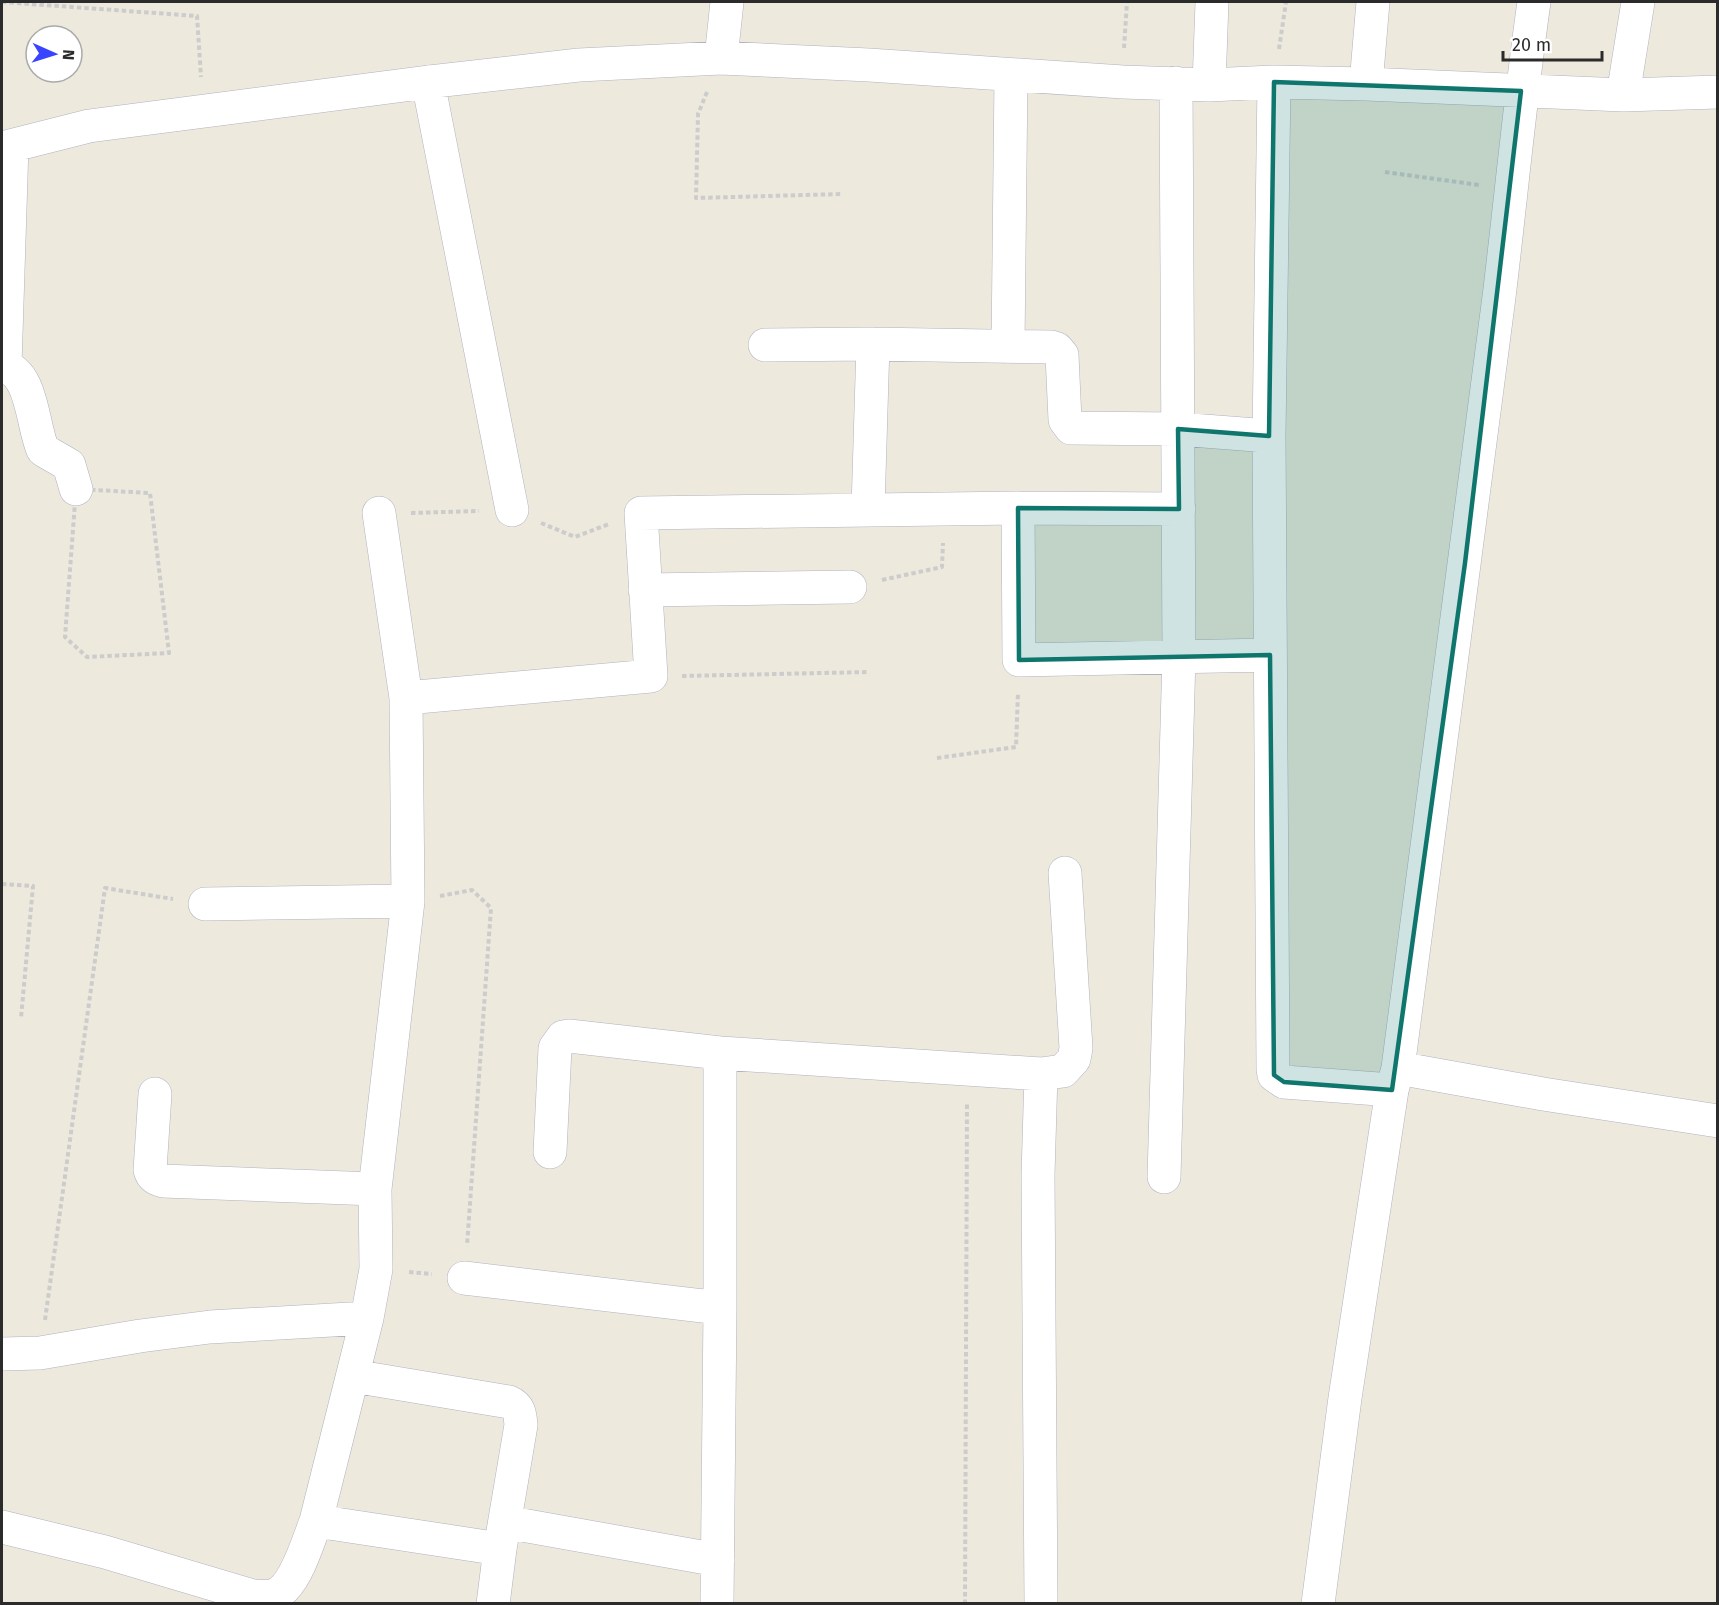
<svg xmlns="http://www.w3.org/2000/svg" width="1719" height="1605" viewBox="0 0 1719 1605" font-family="'Fira Sans',sans-serif">
<rect width="100%" height="100%" fill="#eee9dd"/>
<g fill="none" stroke-linecap="round" stroke-linejoin="round">
<defs>
<path id="minor" d="M721,58L727,2
M428,82L512,510
M1274,82L1269,436L1273,1069L1274,1075L1284,1082L1392,1090
M1366,84L1373,2
M1209,85L1212,2
M1623,95L1718,92
M2,148L89,126L428,82L579,65L721,58L869,65L1123,82L1209,85L1274,82L1366,84L1623,95L1638,2
M765,345L873,344L1051,347L1057,349L1062,355L1065,420L1071,428L1178,429L1269,436
M1008,347L1011,76
M2,366C33,371 32,426 43,450L69,465L76,489
M5,366L12,146
M1018,508L1019,660L1270,655
M868,509L873,344
M379,513L406,698L408,901L375,1189L376,1269L367,1318L316,1521L500,1549
M645,590L850,587
M406,698L651,676L641,513L1018,508L1179,509
M205,904L408,901
M1398,1068L1543,1094L1718,1121
M1041,1074L1038,1175L1041,1604
M155,1094L150,1170C152,1177 156,1179 163,1181L375,1189
M550,1152L555,1048L563,1037L569,1036L720,1053L1041,1074L1063,1071L1074,1059L1076,1048L1065,873
M1164,1177L1179,657L1176,83
M464,1278L720,1308
M2,1354L40,1353L140,1336L210,1327L367,1318
M353,1376L509,1402C520,1407 520,1415 521,1425L500,1549L493,1604
M505,1522L718,1560
M2,1527L105,1552L253,1596C259,1596 267,1597 272,1596C295,1590 308,1541 316,1521
M717,1604L720,1308V1053
M1318,1604L1345,1398L1392,1090L1398,1068C1432,811 1466,554 1499,297C1511,198 1520,100 1534,2"/>
</defs>
<use href="#minor" stroke="#b1b1c0" stroke-width="34"/>
<path stroke="#ccc" stroke-width="4" stroke-dasharray="4.5 3" stroke-linecap="butt" d="M2,2L197,16L201,77
M1124,48L1127,2
M1279,49L1286,2
M707,92L698,114L696,198L842,194
M1385,172L1479,185
M76,489L150,493L169,653L87,657L65,637Z
M411,513L479,511
M541,523L575,537L609,524
M882,580L942,567L943,543
M682,676L869,672
M937,758L1016,747L1018,692
M2,884L33,886L21,1018
M440,896L472,890L491,908L467,1246
M409,1272L432,1274
M45,1320L105,888L173,899
M965,1604L967,1103"/>
<use href="#minor" stroke="#fff" stroke-width="33"/>
</g>
<path fill="#0f766e" fill-opacity="0.2" stroke="#0f766e" stroke-width="4.5" stroke-linejoin="round" d="M1274,82L1521,91L1465,563L1392,1090L1284,1082L1274,1075L1270,655L1019,660L1018,508L1179,509L1178,429L1269,436Z"/>
<rect width="1719" height="1605" fill="none" stroke="#2b2b2b" stroke-width="6"/>
<g transform="translate(54 54) rotate(93)"><circle r="28" fill="#ffffff" stroke="#aaaaaa" stroke-width="1.5"/>
<path d="M0-4.5L10 22L0 15L-10 22Z" fill="#3944ff"/>
<text y="-9" font-size="16" font-weight="bold" text-anchor="middle" fill="#2b2b2b">N</text>
</g>
<path d="M1503 51v9h99v-9" fill="none" stroke="#2b2b2b" stroke-width="3"/>
<text x="1512" y="51" font-size="18" fill="#2b2b2b" stroke="#ffffff" stroke-width="4.5" paint-order="stroke">20 m</text>
</svg>
